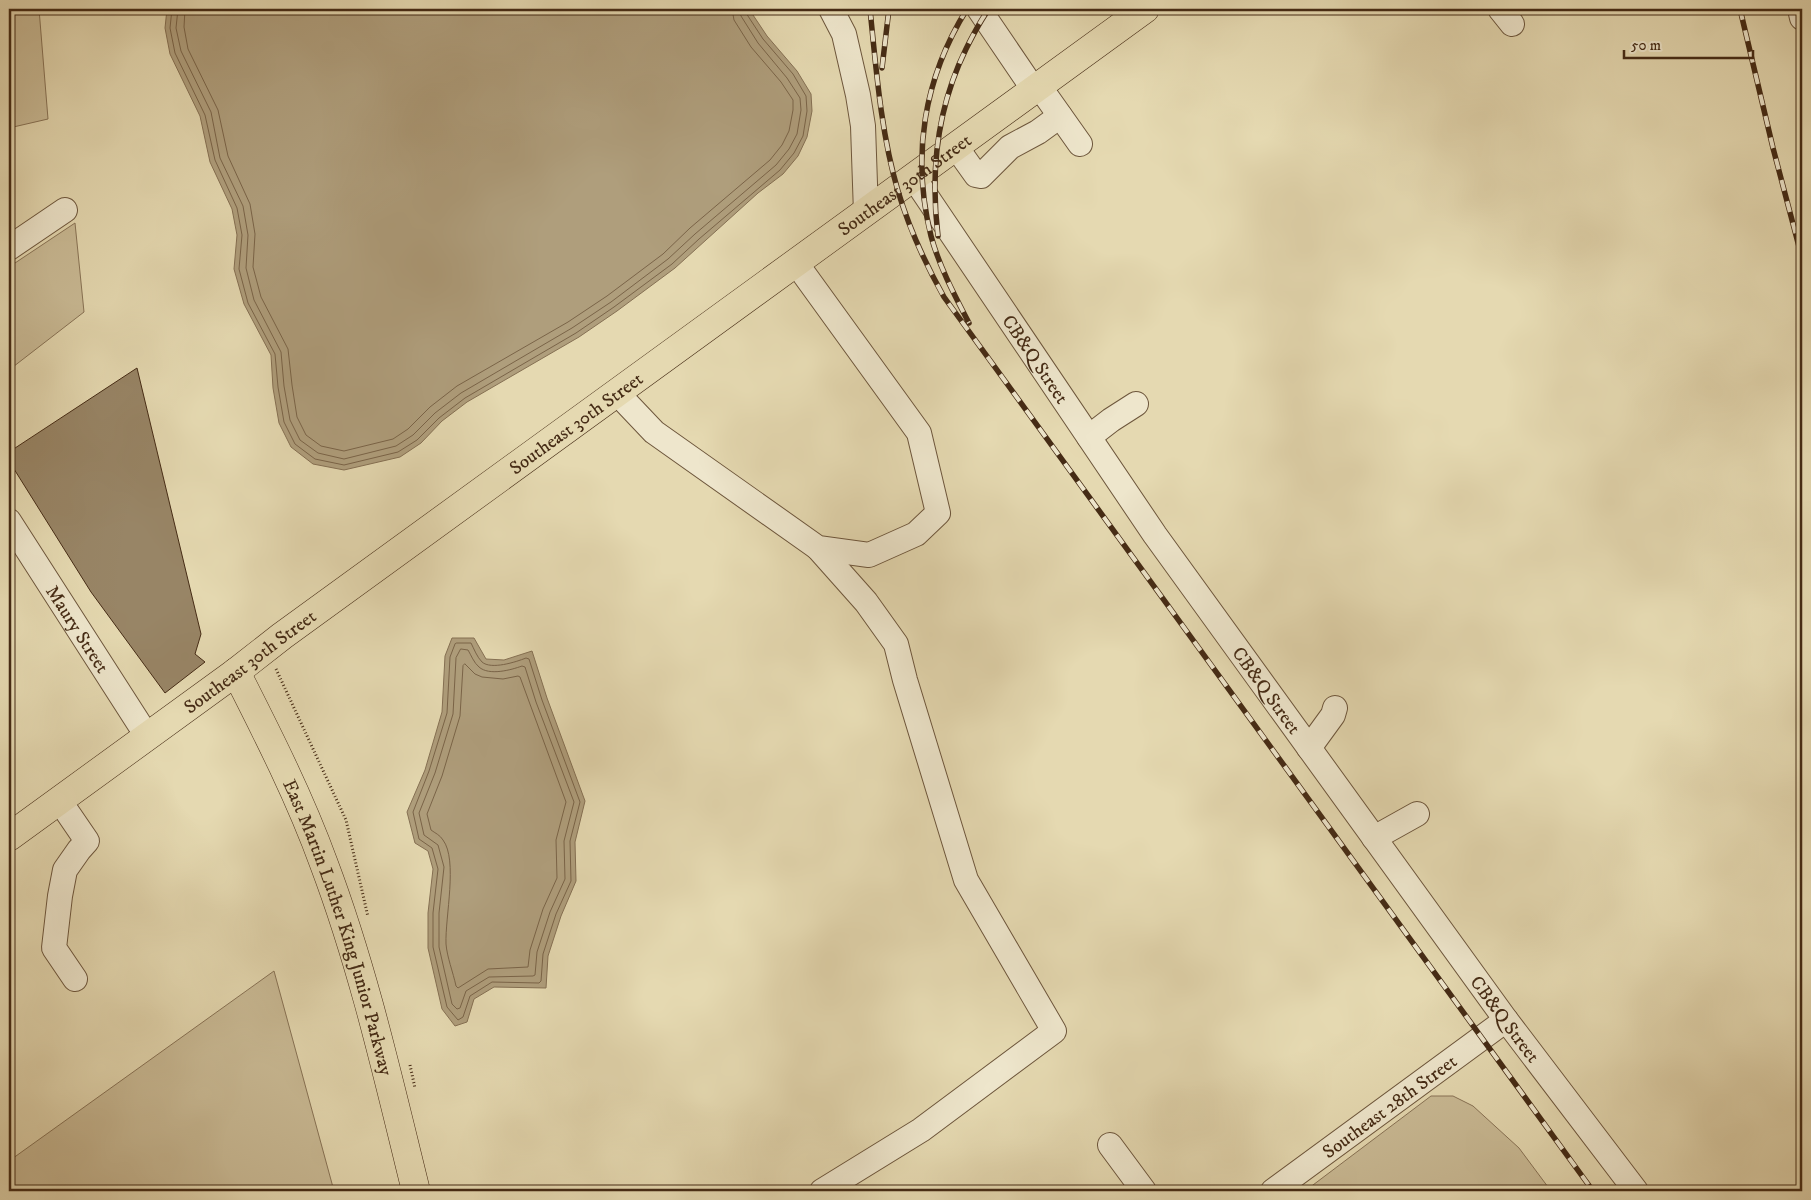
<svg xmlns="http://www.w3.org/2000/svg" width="1811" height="1200" viewBox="0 0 1811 1200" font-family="'IM FELL DW Pica',serif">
<rect width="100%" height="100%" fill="#e5d9b1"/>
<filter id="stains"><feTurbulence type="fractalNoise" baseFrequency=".004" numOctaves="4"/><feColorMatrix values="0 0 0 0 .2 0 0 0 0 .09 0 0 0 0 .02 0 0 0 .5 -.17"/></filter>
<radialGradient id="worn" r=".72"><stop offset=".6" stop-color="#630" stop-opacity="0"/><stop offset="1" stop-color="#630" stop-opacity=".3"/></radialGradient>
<path fill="#cabb96" stroke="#887356" d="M9,9H39L48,119L9,128Z
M75,223L84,312L9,370V267Z
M274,971L334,1191H9V1161Z
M1431,1096H1453L1473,1106L1519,1148L1551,1191H1305Z"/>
<path fill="#af9e7c" stroke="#857053" d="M167,9H749L767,36L797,71L811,94L812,111L807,137L798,156L783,174L758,193L675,268L617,311L579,337L467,402L442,421L421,443L400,457L344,470L313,464L291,447L279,423L273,388L271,355L244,304L234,269L237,235L232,209L210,162L200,116L170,54L165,28Z
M452,638H474L486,659L504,660L532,651L547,698L585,801L575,842L576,881L561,916L548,956L546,988L494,987L474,999L467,1022L455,1026L442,1009L428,948V913L433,869L428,851L415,843L407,812L425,770L442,712L445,656Z"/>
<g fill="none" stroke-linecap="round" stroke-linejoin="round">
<path stroke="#7a6448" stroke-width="1" d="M172,9L170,28L175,53L205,115L215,160L237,208L242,235L239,269L248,303L275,354L278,387L284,422L295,444L315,459L344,465L398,452L417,440L439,418L465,398L576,333L614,307L672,264L699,239L780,170L794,153L803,136L807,111L806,96L793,74L763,39L746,13L745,9
M178,9L176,28L181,51L211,112L220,158L243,206L248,235L246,268L254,300L281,352L284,386L290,420L300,440L318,453L344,459L396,446L413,435L435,413L461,393L572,328L611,302L668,259L695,234L776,165L789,149L797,134L801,110L800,98L787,78L758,43L741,16L739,9
M185,9L184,27L188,49L218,110L228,156L250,204L255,234L253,267L261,297L288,349L292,385L297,417L306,435L321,446L344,451L393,439L408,429L430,407L457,386L568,322L607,296L663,254L690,228L770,160L782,145L789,131L793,110V100L781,82L751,47L734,20L732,9
M457,643H471C474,649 477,657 482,662C491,670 516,662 526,658L529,659L542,700L580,802L570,841L571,881L556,914L543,954L541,981L539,983L492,982L470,996L463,1017L458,1020L447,1007L433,947V913L438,869L432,848L419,839L413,812L429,771L447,713L450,657L455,644Z
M461,649L468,650C471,655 474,663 479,667C489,676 511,670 522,666L525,667L536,702L574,802L564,841L565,879L550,912L537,952L535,975L533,976L489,977L466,991L460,1008L457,1009L452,1004L439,947V913L444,867L438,845L424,835L419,813L435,773L453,714L456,658Z
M465,664L475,674L482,677L503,679L518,676L520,677L566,802L556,840L557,878L543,909L530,950L528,967L488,969L458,988L456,986C453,972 447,957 446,944C445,917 458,860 443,840C440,835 435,833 431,830L427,814L442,776L460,716L463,666Z"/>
</g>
<path fill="#988566" stroke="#452b15" d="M137,368L201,634L195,654L205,662L165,693L91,592L9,461V452Z"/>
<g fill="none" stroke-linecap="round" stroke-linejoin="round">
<defs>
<g id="minor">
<path d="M831,9L844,34L858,95L863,126L866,213"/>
<path d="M979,9L1034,90"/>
<path d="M1500,9L1512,24"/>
<path d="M1800,9L1802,18"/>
<path d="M1039,86L1080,144"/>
<path d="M956,147L976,175L981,176L1010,147L1038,132L1060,116"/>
<path id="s1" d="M914,178L1155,535L1506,1020L1636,1191"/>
<path d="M9,248L65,210"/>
<path d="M617,393L654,432L818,548L869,555L916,534L938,513L919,433L796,263"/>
<path d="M1089,437L1111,420L1136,404"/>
<path id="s2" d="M9,521L147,736"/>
<path d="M818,548L866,602L896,644L905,680L966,880L1054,1031L921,1130L822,1191"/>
<path d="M1309,748L1333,715L1335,708"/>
<path d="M59,800L87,841L79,850L65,870L60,896L54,948L75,979"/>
<path d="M1374,838L1417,814"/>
<path d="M1110,1145L1144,1191"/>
<path id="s3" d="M1273,1191L1506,1020"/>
</g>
<g id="major">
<path id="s4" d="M236,672C268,735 300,798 324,864C364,970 389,1082 416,1191"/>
<path id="s5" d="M9,837L236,672L282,636L1145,9"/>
</g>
</defs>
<use href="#minor" stroke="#6d563c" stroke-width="26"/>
<use href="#major" stroke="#452b15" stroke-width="29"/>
<path stroke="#452b15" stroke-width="3" stroke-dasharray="1 2.5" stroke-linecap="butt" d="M276,669L346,820L368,917
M410,1065L415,1088"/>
<use href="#minor" stroke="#eee6cc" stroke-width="24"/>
<use href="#major" stroke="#e5d9b1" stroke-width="28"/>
<defs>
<path id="rail" d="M870,9C876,68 881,134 898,191C909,228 925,263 944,297L1593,1191
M967,9C924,78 911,156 931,236C939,266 955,296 969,323
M1740,9L1773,148L1802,258
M882,68L889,9
M938,236C930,171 937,108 966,49C973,35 980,21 989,9"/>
</defs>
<use href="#rail" stroke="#452b15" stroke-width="5.5"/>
<use href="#rail" stroke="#eee6cc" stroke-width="4" stroke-dasharray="11" stroke-linecap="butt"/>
</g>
<g text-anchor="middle" stroke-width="5" stroke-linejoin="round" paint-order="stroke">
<g font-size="19" fill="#452b15" stroke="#eee6cc">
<text dy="7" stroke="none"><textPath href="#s5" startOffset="1108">Southeast 30th Street</textPath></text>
<text dy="7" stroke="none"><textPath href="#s1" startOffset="218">CB&amp;Q Street</textPath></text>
<text dy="7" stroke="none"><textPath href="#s5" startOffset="702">Southeast 30th Street</textPath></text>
<text dy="7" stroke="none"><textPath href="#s2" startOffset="128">Maury Street</textPath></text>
<text dy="7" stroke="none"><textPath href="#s5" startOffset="298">Southeast 30th Street</textPath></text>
<text dy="7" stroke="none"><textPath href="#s1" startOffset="622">CB&amp;Q Street</textPath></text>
<text dy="7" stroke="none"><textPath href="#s4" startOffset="276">East Martin Luther King Junior Parkway</textPath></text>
<text dy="7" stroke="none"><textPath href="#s1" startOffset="1028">CB&amp;Q Street</textPath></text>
<text dy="7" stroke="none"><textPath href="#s3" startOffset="144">Southeast 28th Street</textPath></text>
</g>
</g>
<rect width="1811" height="1200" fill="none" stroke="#e5d9b1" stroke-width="30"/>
<rect x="10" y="10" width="1791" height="1180" fill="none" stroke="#452b15" stroke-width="2.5"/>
<rect x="15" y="15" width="1781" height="1170" fill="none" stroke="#452b15"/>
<path d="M1624 50v8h129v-8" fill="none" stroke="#452b15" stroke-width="2.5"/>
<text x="1631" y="50" font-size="15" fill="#452b15" stroke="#eee6cc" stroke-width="4" paint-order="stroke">50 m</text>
<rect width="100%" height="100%" filter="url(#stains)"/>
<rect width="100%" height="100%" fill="url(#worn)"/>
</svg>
